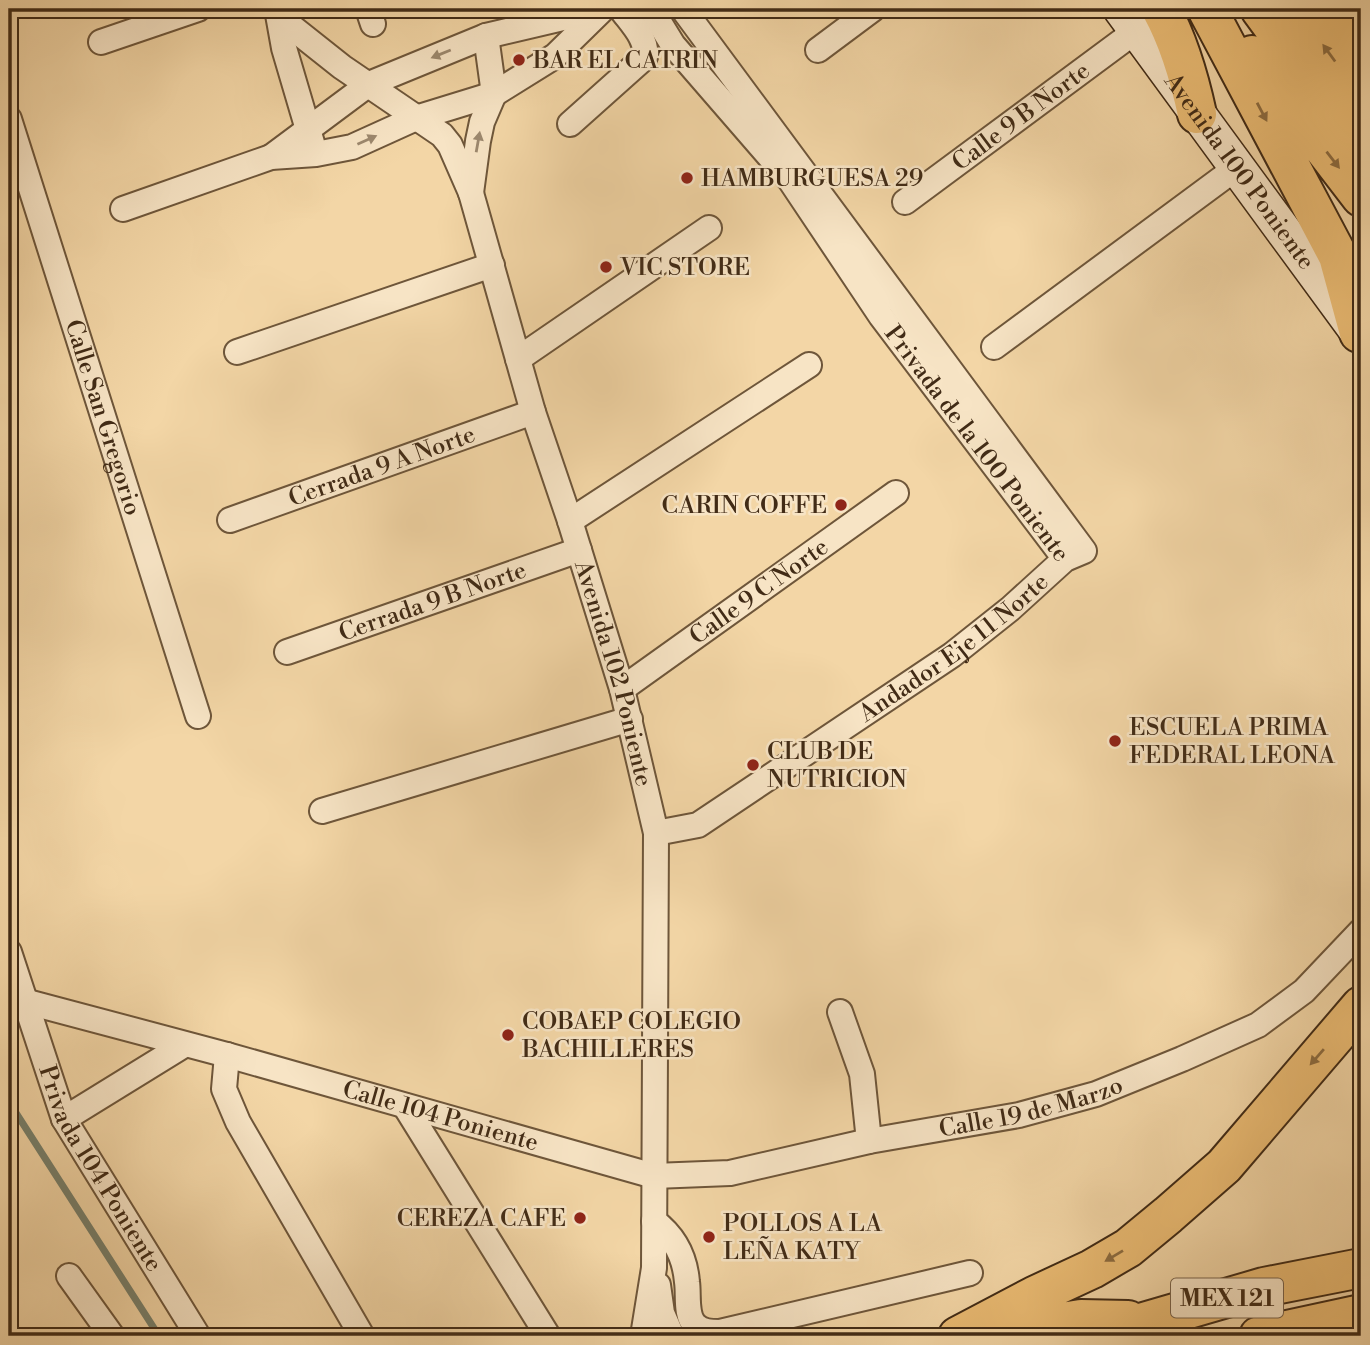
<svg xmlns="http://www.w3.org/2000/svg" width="1370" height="1345" viewBox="0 0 1370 1345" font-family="'Libre Bodoni',serif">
<rect width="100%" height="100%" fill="#f3d6a6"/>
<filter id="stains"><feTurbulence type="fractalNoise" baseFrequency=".00286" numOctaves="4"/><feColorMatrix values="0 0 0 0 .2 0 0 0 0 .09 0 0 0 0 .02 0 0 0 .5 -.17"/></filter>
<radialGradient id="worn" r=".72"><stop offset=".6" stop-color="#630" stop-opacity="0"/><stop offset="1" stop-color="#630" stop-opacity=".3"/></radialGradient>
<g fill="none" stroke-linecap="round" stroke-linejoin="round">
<path stroke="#77806c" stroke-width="7" d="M9,1102L159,1336"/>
<defs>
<g id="street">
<path d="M277,9L284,48L312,143"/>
<path d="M368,9L373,24"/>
<path id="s1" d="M651,9L673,45L790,180L881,316L1065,559"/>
<path id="s2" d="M279,17L342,67L442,135L450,145L471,193L533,412L570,521L622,689L656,833L654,1268L643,1336"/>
<path d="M101,42L198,9"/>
<path d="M818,50L873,9"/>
<path id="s3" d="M9,119L198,716"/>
<path d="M570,124L645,57C648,39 631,23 621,9"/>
<path d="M271,157L369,84L486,36L601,9"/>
<path d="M471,193L478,141L482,122L494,94L486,36"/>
<path id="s4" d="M905,202L1137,30"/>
<path d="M123,209L271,157L316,154L352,147L416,118L494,94L555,56L603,9"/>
<path d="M994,347L1236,168"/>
<path d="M237,352L492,265"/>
<path d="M518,359L709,228"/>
<path id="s5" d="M230,520L533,412"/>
<path d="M570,521L809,365"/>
<path id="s6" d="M287,652L579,550"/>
<path id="s7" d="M622,689L896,493"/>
<path d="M322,811L630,719"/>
<path id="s8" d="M656,833L698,825L952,655L1010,609L1065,559L1084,551L683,9"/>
<path id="s9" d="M9,952L64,1119L198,1336"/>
<path id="s10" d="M24,1001L227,1055L654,1176L730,1173L869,1141L1019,1115L1096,1094L1182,1059L1258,1025L1304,991L1361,931"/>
<path d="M840,1012L862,1074L869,1141"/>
<path d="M227,1055L224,1089L238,1122L362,1336"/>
<path d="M405,1106L548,1336"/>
<path d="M64,1119L184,1045"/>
<path d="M654,1221C674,1236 685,1257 687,1282C689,1295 685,1315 695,1325C702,1332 711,1332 720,1332L970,1273"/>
<path d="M69,1276L112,1336"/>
<path d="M658,1285L662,1313L672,1336"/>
</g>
<g id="secondary">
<path id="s11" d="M1121,9L1357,331"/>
</g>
<path id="primary" d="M983,1335L1081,1319L1128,1320
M958,1336L1034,1296L1092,1269L1128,1248L1168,1215L1224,1166L1361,1006
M1096,1336L1264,1287L1361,1268
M1259,1336L1361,1314"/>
<path id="highway" d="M1161,9C1179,42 1189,77 1197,114
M1207,9L1338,256L1359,333
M1260,9L1361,147
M1297,9L1361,97
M1332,9L1361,47
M1252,55L1361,197"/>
</defs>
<use href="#street" stroke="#6e563a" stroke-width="28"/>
<use href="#secondary" stroke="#412b16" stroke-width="38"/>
<use href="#primary" stroke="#412b16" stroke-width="42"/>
<use href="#highway" stroke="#412b16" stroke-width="42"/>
<use href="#street" stroke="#f7e4c5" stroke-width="24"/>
<use href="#secondary" stroke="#f7e4c5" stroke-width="35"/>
<use href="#primary" stroke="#eabb73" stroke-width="38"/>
<use href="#highway" stroke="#eabb73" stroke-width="38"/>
</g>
<defs><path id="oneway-solid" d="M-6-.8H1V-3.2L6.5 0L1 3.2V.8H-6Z" transform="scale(1.75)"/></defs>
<g fill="#8d6c40">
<use href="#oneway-solid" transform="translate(1329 53) rotate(-126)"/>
<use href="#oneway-solid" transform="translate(1262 112) rotate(62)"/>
<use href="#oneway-solid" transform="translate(1333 160) rotate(52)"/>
<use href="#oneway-solid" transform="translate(1317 1057) rotate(131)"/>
<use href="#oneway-solid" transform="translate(1114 1256) rotate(149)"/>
</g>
<g fill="#9c886e">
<use href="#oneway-solid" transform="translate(441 54) rotate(158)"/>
<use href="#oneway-solid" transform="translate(367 140) rotate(-24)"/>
<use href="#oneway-solid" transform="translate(478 142) rotate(-80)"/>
</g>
<g fill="#8f2418" stroke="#f7e4c5" stroke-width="2.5">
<circle cx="519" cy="60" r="7"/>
<circle cx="687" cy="178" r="7"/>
<circle cx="606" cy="267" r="7"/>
<circle cx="841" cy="505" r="7"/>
<circle cx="1115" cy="741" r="7"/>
<circle cx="753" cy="765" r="7"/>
<circle cx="508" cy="1035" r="7"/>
<circle cx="580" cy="1218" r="7"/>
<circle cx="709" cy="1237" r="7"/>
</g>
<g text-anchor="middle" stroke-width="5" stroke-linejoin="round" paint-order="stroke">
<rect fill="#f7e4c5" stroke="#78624a" stroke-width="2" x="1171" y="1278.5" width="112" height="39" rx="5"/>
<g font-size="23" font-weight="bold" fill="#412b16">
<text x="1227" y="1306">MEX 121</text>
</g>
<g font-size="24" fill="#412b16" stroke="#f7e4c5" text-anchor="start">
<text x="533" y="68">BAR EL CATRIN</text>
<text x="701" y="186">HAMBURGUESA 29</text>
<text x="620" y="275">VIC STORE</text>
<text x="827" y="513" text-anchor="end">CARIN COFFE</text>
<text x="1129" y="735">ESCUELA PRIMA<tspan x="1129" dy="28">FEDERAL LEONA</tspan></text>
<text x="767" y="759">CLUB DE<tspan x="767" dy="28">NUTRICION</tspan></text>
<text x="522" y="1029">COBAEP COLEGIO<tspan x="522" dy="28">BACHILLERES</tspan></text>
<text x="566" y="1226" text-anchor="end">CEREZA CAFE</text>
<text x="723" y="1231">POLLOS A LA<tspan x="723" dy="28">LEÑA KATY</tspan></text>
</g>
<g font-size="24" fill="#412b16" stroke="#f7e4c5">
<text dy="8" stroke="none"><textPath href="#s4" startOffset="144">Calle 9 B Norte</textPath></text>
<text dy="8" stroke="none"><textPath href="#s11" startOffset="201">Avenida 100 Poniente</textPath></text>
<text dy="8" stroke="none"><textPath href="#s3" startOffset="313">Calle San Gregorio</textPath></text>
<text dy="8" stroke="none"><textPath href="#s1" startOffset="544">Privada de la 100 Poniente</textPath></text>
<text dy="8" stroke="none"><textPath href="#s5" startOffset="161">Cerrada 9 A Norte</textPath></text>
<text dy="8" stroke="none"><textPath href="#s7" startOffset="168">Calle 9 C Norte</textPath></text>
<text dy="8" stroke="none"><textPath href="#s6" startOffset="154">Cerrada 9 B Norte</textPath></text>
<text dy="8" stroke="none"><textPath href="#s8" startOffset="354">Andador Eje 11 Norte</textPath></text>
<text dy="8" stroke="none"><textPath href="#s2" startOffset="768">Avenida 102 Poniente</textPath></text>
<text dy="8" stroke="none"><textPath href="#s10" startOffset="1038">Calle 19 de Marzo</textPath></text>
<text dy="8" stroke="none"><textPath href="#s10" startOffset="432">Calle 104 Poniente</textPath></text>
<text dy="8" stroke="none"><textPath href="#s9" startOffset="236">Privada 104 Poniente</textPath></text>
</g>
</g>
<rect width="1370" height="1345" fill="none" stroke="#f3d6a6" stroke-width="35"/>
<rect x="10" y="10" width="1349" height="1324" fill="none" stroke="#412b16" stroke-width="3.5"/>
<rect x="18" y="18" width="1335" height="1310" fill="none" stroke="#412b16" stroke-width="2"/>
<rect width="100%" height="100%" filter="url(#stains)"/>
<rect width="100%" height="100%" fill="url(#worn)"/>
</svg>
